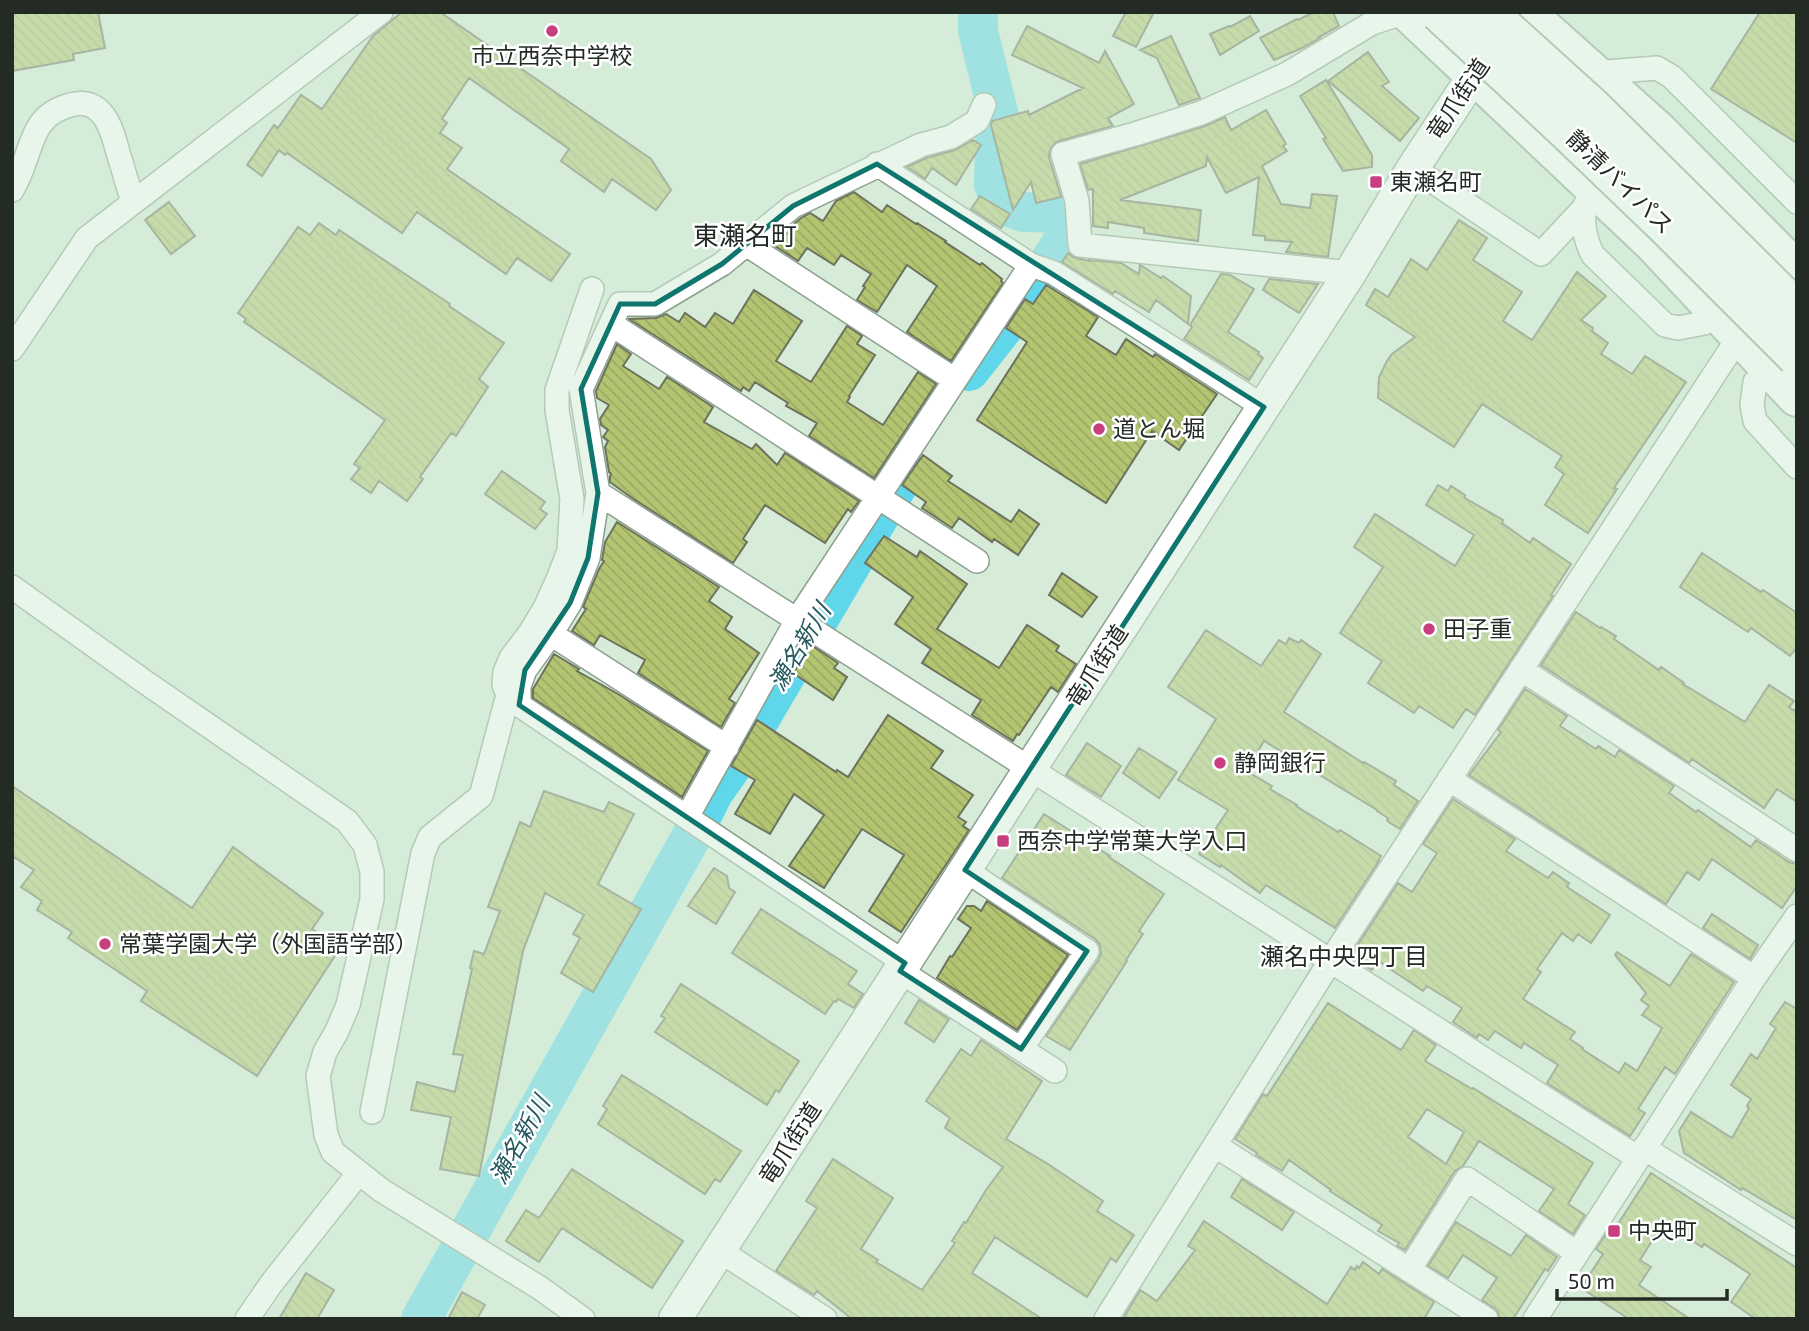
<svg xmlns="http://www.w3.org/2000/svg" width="1809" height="1331" viewBox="0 0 1809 1331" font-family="'Exo 2','Noto Sans JP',sans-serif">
<defs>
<pattern id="building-back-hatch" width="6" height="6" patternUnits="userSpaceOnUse" patternTransform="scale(1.75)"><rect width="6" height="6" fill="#b4c572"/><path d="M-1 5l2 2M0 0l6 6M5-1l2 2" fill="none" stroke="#9aa963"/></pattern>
</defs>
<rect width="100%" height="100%" fill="#d6ecd9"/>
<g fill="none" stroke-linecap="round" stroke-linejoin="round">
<path stroke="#5fd6ea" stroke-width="40" d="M969,371L1026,299L1063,241V213L1023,212L1002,204L994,185L995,139L1000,120L978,31V12
M421,1319L689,841L713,793L730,769L906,471"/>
</g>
<path fill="url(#building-back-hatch)" stroke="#6d725c" stroke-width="2" fill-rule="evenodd" d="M12,12H98L105,48L73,54L74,60L12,71Z
M402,12H440L651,159L671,190L656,210L612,179L604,192L561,161L569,149L469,78L442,119L447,123L440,133L462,148L447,169L570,254L551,281L517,258L506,274L417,212L402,233L287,153L285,155L279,150L262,176L247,165L274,125L278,128L301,95L322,109L373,36Z
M1126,12H1154L1136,47L1113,36Z
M1314,12H1333L1339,26L1319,37L1320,38L1302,48L1274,60L1260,38L1297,19L1298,20Z
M1760,12H1797V143L1711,89Z
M1250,16L1259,31L1220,55L1210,34L1229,26L1230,27Z
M1027,26L1099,63L1105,51L1134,104L1108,118L1113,126L1059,141L1054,144L1050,150L1049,157L1061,197L1036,203L1031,182L1013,210L991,125L992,121L1028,111L1029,115L1083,88L1012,55Z
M1171,36L1200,98L1179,105L1157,58L1140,50Z
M1368,52L1389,82L1382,86L1419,118L1400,141L1328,81Z
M1326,80L1372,155V167L1343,171L1323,139L1326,138L1300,96Z
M1266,110L1286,144L1283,146L1287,151L1262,166L1281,204L1310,208L1312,194L1337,196L1328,257L1286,252L1292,242L1265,240V236L1253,235L1259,177L1226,193L1207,157L1206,166L1120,200L1201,210L1198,241L1144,233V228L1108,222V228L1093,226V189L1088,190L1080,164L1205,126L1225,117L1231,130Z
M973,140L981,145L956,185L932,168L925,179L907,167L926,158L955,150Z
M854,192L882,212L887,205L916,224L917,223L946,241L945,242L980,265L982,263L1002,279L1001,281L1003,283L951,361L907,332L937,286L907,265L877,312L857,300L865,287L863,286L871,274L841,255L834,265L807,248L798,261L772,244L784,232L787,234L795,223L801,218L810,213L823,221L836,201Z
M980,196L1010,214L1001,228L971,209Z
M169,202L195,236L171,254L145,220Z
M1459,220L1487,238L1473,260L1522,292L1503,321L1532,340L1577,272L1606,296L1581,320L1593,328L1592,331L1608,343L1601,354L1632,374L1645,356L1686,382L1614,488L1617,489L1588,533L1545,505L1564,474L1555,467L1562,456L1527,433L1482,404L1454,447L1378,398L1379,377L1387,361L1392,354L1415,337L1366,305L1375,289L1388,297L1411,259L1427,270Z
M319,223L336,235L339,230L450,304L449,306L504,343L479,379L488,387L456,436L451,433L420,477L423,479L407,501L379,481L371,493L351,479L360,468L354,464L385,420L244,322L246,319L238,313L298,227L310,235Z
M1068,253L1073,257L1089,261V260L1121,263L1139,274L1140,265L1161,278L1163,276L1191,296L1188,324L1156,300L1149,312L1115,291L1113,294L1062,262Z
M1221,274L1230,275L1254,289L1228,332L1259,352L1258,354L1263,358L1249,380L1184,339L1192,327L1190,325Z
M1269,279L1318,284L1299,313L1263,290Z
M1046,285L1098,317L1086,336L1116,355L1126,339L1153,357L1155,354L1217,394L1179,450L1152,431L1106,503L977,420L1027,342L1006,328L1025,299L1033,304Z
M754,290L802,321L776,361L811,382L847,326L862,336L857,344L875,355L849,396L850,397L847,402L883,425L918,372L936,384L874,478L809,436L817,423L786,406L788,403L755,382L749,391L743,387L741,391L629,319L656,318L666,314L679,322L685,313L705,327L715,313L733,324Z
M617,344L631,354L623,366L659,389L667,377L713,407L704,422L752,449L756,444L777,465L785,453L859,501L851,512L848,509L825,543L765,505L743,539L747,542L733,563L632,498L610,482V477L611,474L609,472L605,447L608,441L603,437L608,430L601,425L600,419L609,405L597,398L596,391Z
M923,455L952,476L948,481L1011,522L1019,510L1039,524L1018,555L994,539L992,542L959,518L952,528L922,508L926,502L902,485Z
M502,471L545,502L540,509L547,514L535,529L485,494Z
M1438,485L1448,491L1451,486L1465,495V498L1503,520L1502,523L1530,543L1533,538L1571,564L1551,595L1553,596L1475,715L1466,709L1453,728L1419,706L1414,713L1368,683L1382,661L1340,633L1383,567L1354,547L1375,514L1455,566L1474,535L1426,505Z
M617,522L719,587L709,601L732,617L725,629L759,653L729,699L735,703L721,727L638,673L645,660L600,635L594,645L572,631L586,609L583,607L599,569L604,561L602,560L605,542Z
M884,536L917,557L920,551L967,584L937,629L999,668L1027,625L1059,646L1056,651L1076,664L1058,692L1051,687L1019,735L1017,734L1013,741L972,715L981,700L922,663L931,649L895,624L913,597L865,563Z
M1702,553L1761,592L1763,590L1797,613V647L1790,656L1751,628L1748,632L1680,587Z
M1062,573L1097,597L1082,617L1049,595Z
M1576,612L1600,628L1601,627L1616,636L1614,639L1659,670L1661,667L1684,683L1683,684L1745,722L1769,685L1794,701L1789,707L1797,712V802L1777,789L1764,808L1692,759L1689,763L1541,665Z
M1206,630L1261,666L1279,640L1286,644L1289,638L1299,643L1301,640L1321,654L1284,712L1363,763L1364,762L1396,781L1394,785L1418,801L1400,829L1390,823L1387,820L1388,818L1377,811V810L1264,741L1246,771L1272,786L1270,789L1297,805L1296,806L1338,832L1340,830L1381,856L1378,861H1379L1335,928L1266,885L1260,893L1221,865L1220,867L1199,854L1228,810L1178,780L1216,719L1168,687Z
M811,645L838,663L834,668L847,677L833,700L793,673Z
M554,654L579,669L577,671L618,694L708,751L682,797L533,698V689Z
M1525,689L1567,716L1560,726L1596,749L1598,746L1615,757L1619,750L1674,786L1669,793L1696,812L1698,810L1751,847L1756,840L1789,862L1797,864V886L1782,908L1712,859L1699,880L1687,872L1666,904L1469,775L1501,732L1498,730Z
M888,715L943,751L931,768L973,795L958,817L966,822L963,826L969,830L901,932L869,911L904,855L862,829L824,888L789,866L824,815L794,794L770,834L735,814L755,780L731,766L757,720L836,772L837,770L848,777Z
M1087,743L1121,766L1101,797L1066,775Z
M1139,748L1177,772L1159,798L1123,773Z
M12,786L192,908L233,847L323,913L312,929L340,948L257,1076L141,1001L147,991L68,938L72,932L37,910L42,901L21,887L34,870L12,856Z
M544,791L604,812L609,802L634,814L598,884L641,909L593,992L561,973L580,938L573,934L584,915L545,893L523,951L479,1176L440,1169L451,1117L411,1110L417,1082L455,1092L463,1055L453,1054L472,969L470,968L474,951L484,954L500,911L488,907L520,822L530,827Z
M1453,799L1515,839L1506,851L1548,878L1553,872L1569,883L1567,887L1610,915L1591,943L1578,934L1573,941L1562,933L1537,969L1541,972L1523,999L1575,1032L1570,1039L1583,1048L1582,1049L1619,1073L1625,1063L1637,1071L1662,1028L1642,1015L1649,1006L1641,1000L1646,993L1615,955L1617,952L1670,986L1691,954L1734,982L1675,1074L1665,1067L1638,1109L1645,1113L1630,1136L1547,1083L1558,1065L1524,1043L1521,1048L1495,1031L1488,1040L1479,1034L1477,1038L1453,1022L1462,1008L1427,986L1423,991L1378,961L1372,970L1350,957L1398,883L1412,892L1437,853L1423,844Z
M1044,814L1110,856L1109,857L1164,894L1139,931L1143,934L1126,960L1127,961L1070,1050L1046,1036L1099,959L1101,953L1100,945L1095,939L1002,878Z
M714,868L727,876L729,888L735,892L716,924L688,906Z
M987,901L1068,955L1017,1030L937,978L950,956L952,957L971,928L958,919L967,906H974L981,911Z
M761,909L857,971L848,984L863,994L854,1008L838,999L836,1002L834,1001L825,1014L732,953Z
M1712,914L1758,945L1750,959L1703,928Z
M681,984L799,1061L779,1092L776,1090L767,1105L655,1032L665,1018L661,1016Z
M919,1000L949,1019L934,1042L905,1023Z
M1785,1002L1797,1009V1220L1742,1188L1741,1190L1684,1153L1679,1131L1691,1112L1732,1138L1749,1108L1747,1106L1751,1099L1731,1085L1751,1054L1757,1059L1776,1028L1770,1024Z
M1328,1003L1401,1050L1414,1030L1436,1045L1425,1061L1472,1089L1473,1088L1593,1163L1568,1204L1585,1215L1573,1234L1539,1211L1554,1189L1479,1141L1463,1166L1455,1171L1405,1250L1397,1246L1399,1243L1378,1231L1382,1225L1330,1191L1331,1190L1289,1160L1282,1171L1256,1155L1257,1153L1235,1139L1263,1094L1267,1096ZM1427,1109L1464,1132L1446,1164L1408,1137Z
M981,1040L1042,1081L1006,1139L1048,1164L1103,1201L1097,1211L1134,1235L1116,1262L1111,1258L1087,1297L995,1237L972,1273L1042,1319H852L817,1291L814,1295L776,1271L817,1208L806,1201L833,1159L893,1198L861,1249L878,1260L876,1262L922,1290L955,1243L952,1241L964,1222L966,1223L986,1190L1003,1167L945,1128L950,1118L926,1101L961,1049L971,1056Z
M622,1075L741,1151L720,1182L715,1179L705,1194L598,1124L607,1109L603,1106Z
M572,1169L683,1241L652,1288L562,1228L539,1262L506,1241L526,1210L539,1218Z
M1651,1173L1797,1268V1319H1756L1731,1302L1750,1274L1704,1244L1702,1247L1664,1222L1640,1260L1651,1267L1639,1285L1690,1319H1629L1581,1288L1603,1254L1596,1249L1608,1231L1612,1233Z
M1242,1179L1294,1212L1282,1230L1231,1197Z
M1204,1221L1327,1304L1351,1267L1355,1270L1357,1266L1359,1268L1363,1262L1379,1274L1382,1269L1434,1302L1424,1319H1123L1140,1290L1157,1301L1195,1250L1188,1246Z
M1456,1222L1511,1256L1526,1235L1557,1257L1548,1271L1545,1269L1513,1319H1500L1498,1312L1494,1308L1482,1300L1497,1278L1463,1255L1448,1278L1428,1266Z
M306,1273L334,1290L317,1319H279Z
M462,1292L485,1305L477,1319H448Z"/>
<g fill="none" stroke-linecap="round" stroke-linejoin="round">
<defs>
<path id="street" d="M1593,73L1657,68L1672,77L1797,202
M877,164L1031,265L1054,273L1264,407
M1413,168L1541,254L1584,208
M12,190C24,171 27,149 37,130C44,116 56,109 70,105C105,96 112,131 119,156C124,171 128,187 133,202
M1587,201C1580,218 1585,240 1593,255L1665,325L1678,328L1704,323
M746,244L955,380
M1350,273L1080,245L1077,201L1063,154L1135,134L1201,113L1287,74L1372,23L1406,12
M592,289L557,390V410L572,499L569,551L559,577L545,608L530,633L511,658L505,672L504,685L508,695L519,705L905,963
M611,324L977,561
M12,349L87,238L381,12
M1755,382L1752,405L1755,421L1797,467
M598,493C945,715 1292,935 1638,1158
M12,587L145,682L347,821L365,845L372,872V899L348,1005L337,1031L325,1052L318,1076L326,1135L333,1152L381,1190L540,1288L583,1319
M551,634L727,747
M1521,669L1797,850
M519,705V686L525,670L551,634L570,603L588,558L598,493L581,389L620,304H655L722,264L793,206L921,145L951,137L977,121L984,105
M1449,779L1754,978
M687,817L797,620L1031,265
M965,870L1087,951L1021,1049
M900,971L1055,1071
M372,1112L423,853L430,837L481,796L508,695
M1216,1146L1486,1319
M1644,1148L1797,1244
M720,1251L825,1319
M1409,1270L1467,1179L1577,1253
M247,1319L271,1284L358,1174
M1106,1319L1331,960L1729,352
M1535,1319L1754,978L1797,916"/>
<path id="secondary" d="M675,1319L1350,273L1413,168L1486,57"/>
<path id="highway" d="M1408,12L1653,243L1797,397
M1525,12L1658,131L1797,271"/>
</defs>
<use href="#street" stroke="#8ba08e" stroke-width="26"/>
<use href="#secondary" stroke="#8ba08e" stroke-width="35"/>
<use href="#highway" stroke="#8ba08e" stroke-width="42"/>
<use href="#street" stroke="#fff" stroke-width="23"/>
<use href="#secondary" stroke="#fff" stroke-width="32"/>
<use href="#highway" stroke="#fff" stroke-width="38"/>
<defs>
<path id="highway-bridge" d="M1439,12L1567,131L1665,225L1797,357
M1487,12L1592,107L1797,310"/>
</defs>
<use href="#highway-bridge" stroke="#8ba08e" stroke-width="42" stroke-linecap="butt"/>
<use href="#highway-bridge" stroke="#fff" stroke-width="38"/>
</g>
<path d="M0 0H1809V1331H0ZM877,164L1264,407L965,870L1087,951L1021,1049L900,971L905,963L519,705L525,670L570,603L588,558L598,493L581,389L620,304H655L722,264L793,206Z" fill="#d6ecd9" fill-opacity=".55" fill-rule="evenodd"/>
<path fill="none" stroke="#0f766e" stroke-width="5" stroke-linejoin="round" d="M877,164L1264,407L965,870L1087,951L1021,1049L900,971L905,963L519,705L525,670L570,603L588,558L598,493L581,389L620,304H655L722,264L793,206Z"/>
<g fill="#c73f7e" stroke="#fff" stroke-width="2.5">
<circle cx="552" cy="31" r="7"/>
<rect x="1369" y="175" width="14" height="14" rx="3.5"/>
<circle cx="1099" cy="429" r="7"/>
<circle cx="1429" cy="629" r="7"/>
<circle cx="1220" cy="763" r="7"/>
<rect x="996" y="834" width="14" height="14" rx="3.5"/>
<circle cx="105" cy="944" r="7"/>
<rect x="1607" y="1224" width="14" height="14" rx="3.5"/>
</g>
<g text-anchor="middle" stroke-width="5" stroke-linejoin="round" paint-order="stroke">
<g font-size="23" fill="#232b24" stroke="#fff" text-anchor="start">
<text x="552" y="64" text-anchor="middle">市立西奈中学校</text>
<text x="1390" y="190">東瀬名町</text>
<text x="1113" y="437">道とん堀</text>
<text x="1443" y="637">田子重</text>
<text x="1234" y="771">静岡銀行</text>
<text x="1017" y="849">西奈中学常葉大学入口</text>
<text x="119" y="952">常葉学園大学（外国語学部）</text>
<text x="1628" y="1239">中央町</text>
</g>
<g font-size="23" fill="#232b24" stroke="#fff">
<text transform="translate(1458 99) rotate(-56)" y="8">竜爪街道</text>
<text transform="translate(1620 182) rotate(44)" y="8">静清バイパス</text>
<text transform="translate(1097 666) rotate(-57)" y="8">竜爪街道</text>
<text transform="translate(790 1143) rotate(-57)" y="8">竜爪街道</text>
</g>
<g font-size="24" font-style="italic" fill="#255860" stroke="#fff">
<text transform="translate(800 647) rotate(-59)" y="8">瀬名新川</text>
<text transform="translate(520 1140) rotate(-61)" y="8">瀬名新川</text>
</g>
<g font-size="24" fill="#232b24" stroke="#fff">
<text x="1344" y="965">瀬名中央四丁目</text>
</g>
<g font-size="26" fill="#232b24" stroke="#fff">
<text x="745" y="245">東瀬名町</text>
</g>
</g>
<rect width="1809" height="1331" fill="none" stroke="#232b24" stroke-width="28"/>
<path d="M1557 1289v10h170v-10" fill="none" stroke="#232b24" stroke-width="3.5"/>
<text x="1568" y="1289" font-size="21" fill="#232b24" stroke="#ffffff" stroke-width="5" paint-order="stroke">50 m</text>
</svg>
